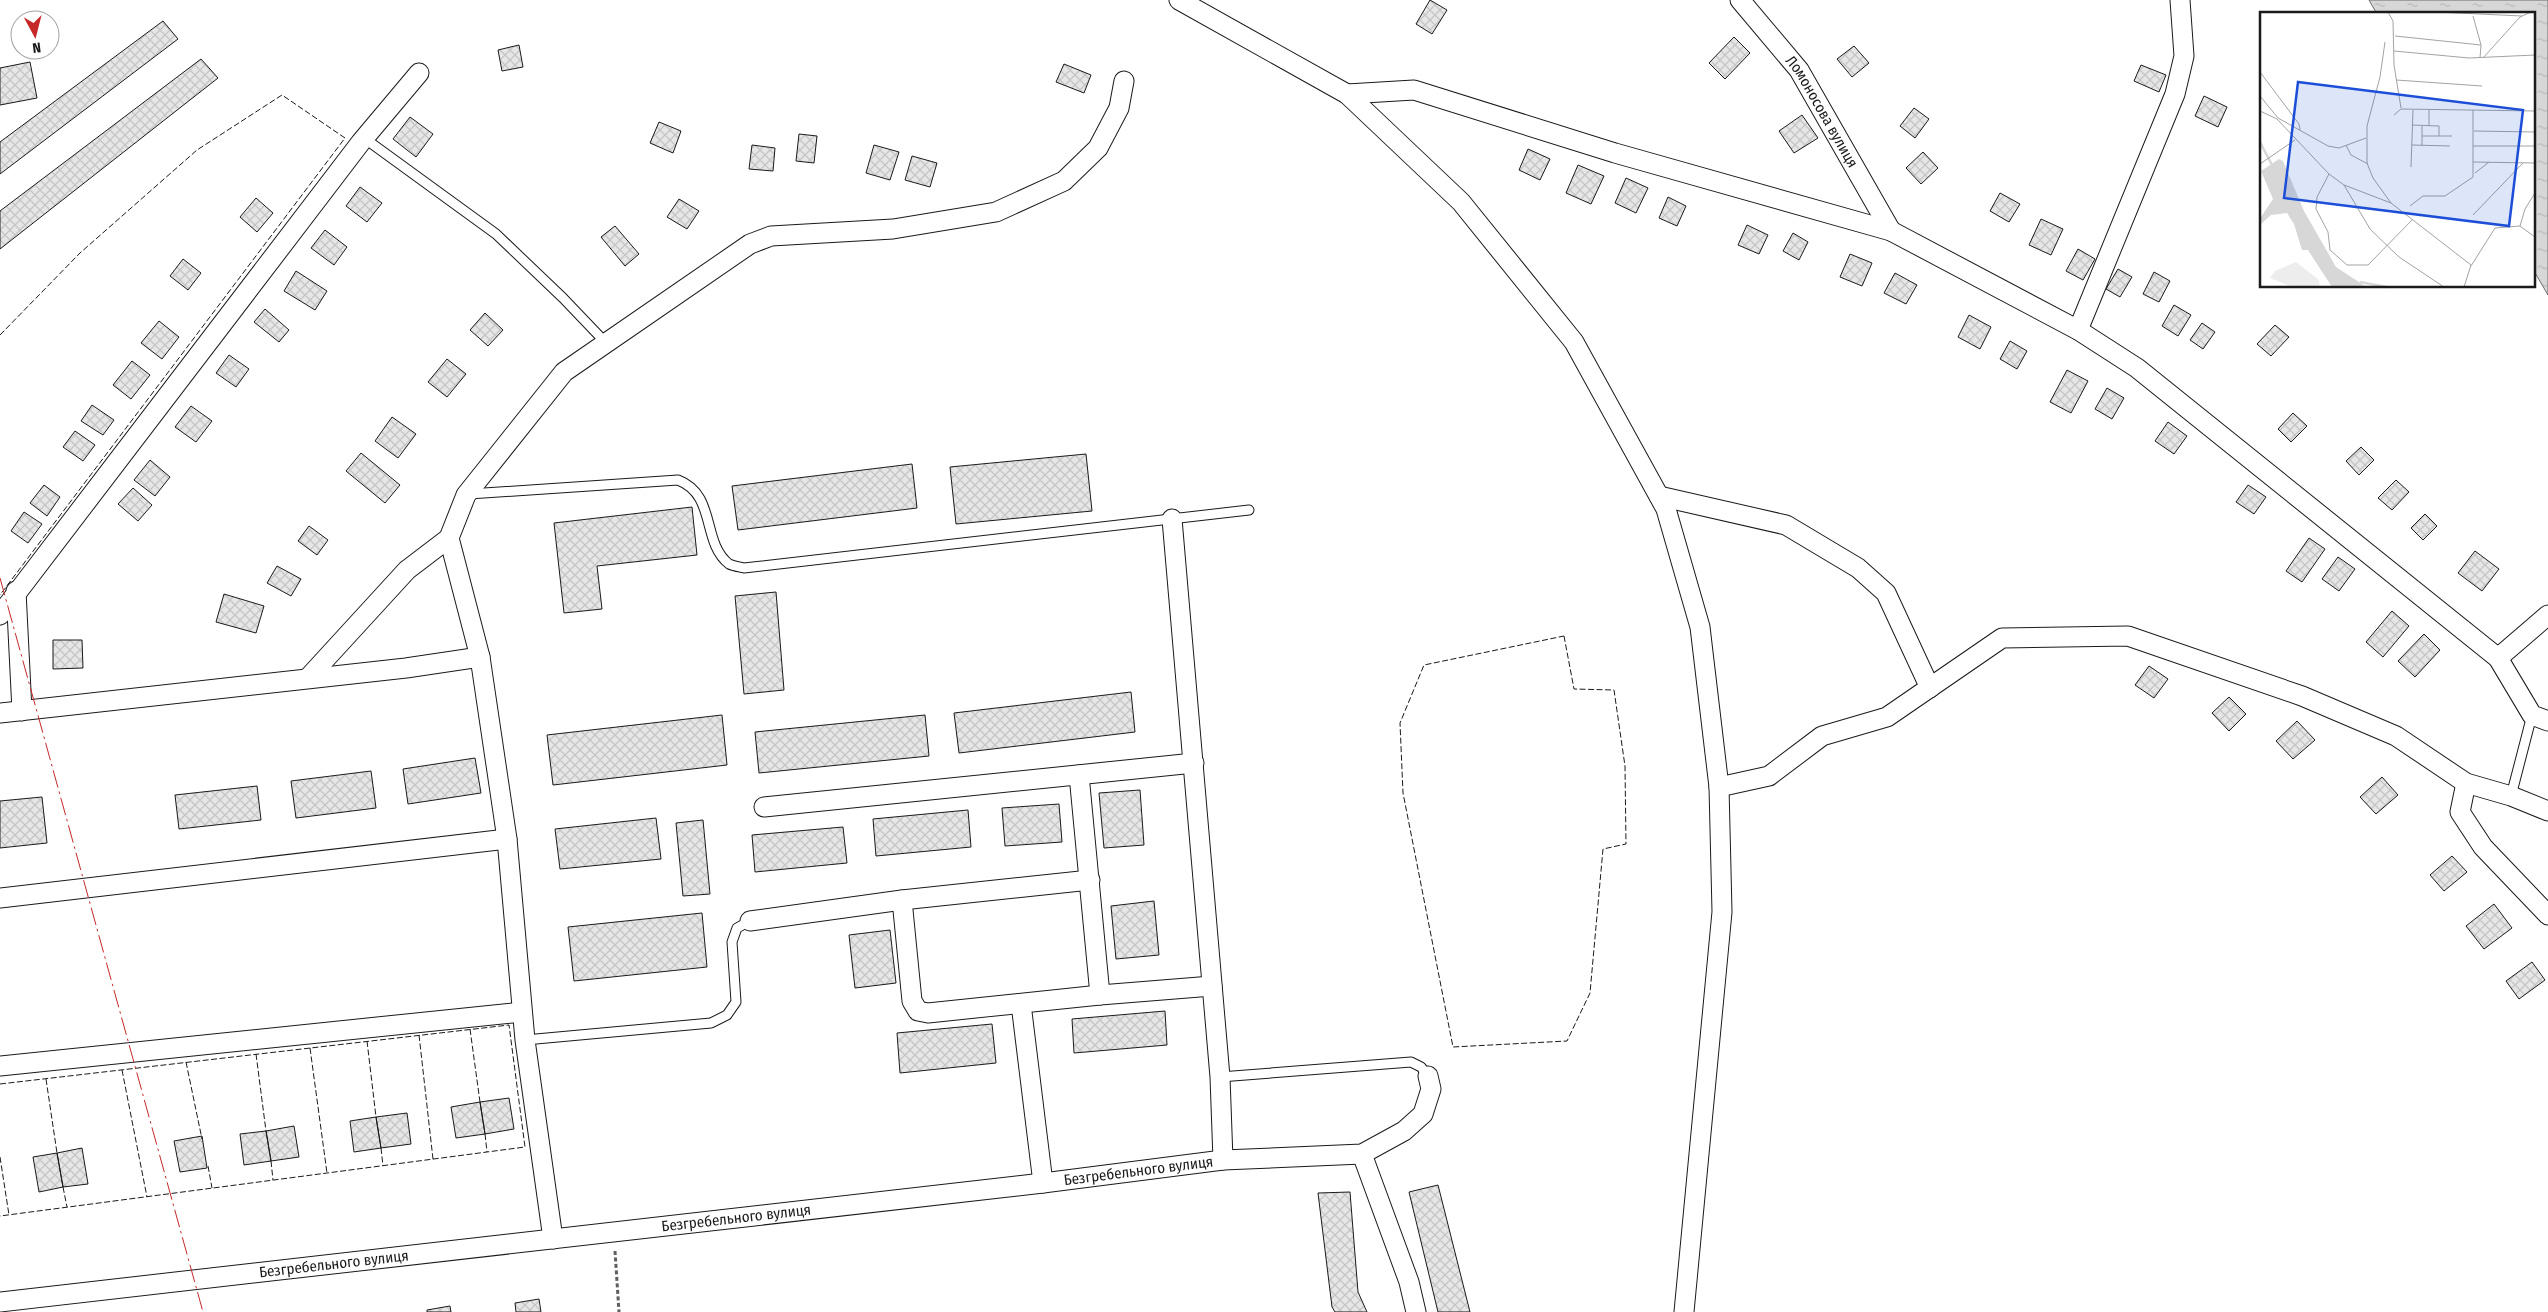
<svg xmlns="http://www.w3.org/2000/svg" width="2548" height="1312" viewBox="0 0 2548 1312" font-family="'Fira Sans Condensed',sans-serif">
<defs>
<pattern id="water-ripples" width="26" height="14" patternUnits="userSpaceOnUse" patternTransform="scale(1.25)"><rect width="26" height="14" fill="#d7d7d7"/><path d="M2 4q2-2 4 0t4 0M15 11q2-2 4 0t4 0" fill="none" stroke="#b8b8b8"/></pattern>
<pattern id="building-cross-hatch" width="8" height="8" patternUnits="userSpaceOnUse" patternTransform="scale(1.25)"><rect width="8" height="8" fill="#e6e6e6"/><path d="M0 0l8 8M0 8l8-8" fill="none" stroke="#c5c5c5"/></pattern>
</defs>
<rect width="100%" height="100%" fill="#fff"/>
<path fill="url(#water-ripples)" stroke="#6a6a6a" d="M2369,0H2548V295L2534,271V14H2377Z"/>
<path fill="url(#building-cross-hatch)" stroke="#1a1a1a" d="M1430,0L1447,10L1432,34L1416,24Z
M163,21L178,39L0,174V142Z
M1734,37L1750,53L1725,79L1709,63Z
M519,45L523,67L502,71L498,50Z
M1854,46L1869,63L1852,77L1837,59Z
M201,59L218,78L0,249V211Z
M30,62L37,98L0,105V68Z
M1064,64L1091,75L1084,93L1056,82Z
M2141,65L2166,75L2159,92L2134,81Z
M2204,96L2227,107L2218,127L2195,116Z
M1914,108L1929,119L1915,138L1900,126Z
M1802,115L1818,138L1794,153L1779,131Z
M410,117L433,134L416,157L393,139Z
M659,122L681,131L673,153L650,143Z
M799,134L817,136L814,163L796,161Z
M752,145L775,148L773,171L749,169Z
M874,145L899,152L890,180L866,173Z
M1528,149L1550,159L1540,180L1519,170Z
M1923,152L1938,168L1921,184L1906,168Z
M912,156L937,163L930,187L905,180Z
M1578,165L1604,176L1591,204L1566,193Z
M1626,178L1648,188L1636,213L1615,203Z
M360,187L382,203L367,222L346,206Z
M2000,193L2020,204L2009,222L1990,211Z
M1668,197L1686,206L1677,226L1659,218Z
M256,198L273,213L257,232L240,217Z
M679,199L699,211L687,229L667,217Z
M2041,219L2063,229L2051,255L2029,245Z
M1747,225L1768,235L1759,254L1738,245Z
M615,226L639,254L625,266L601,237Z
M325,230L347,247L334,265L311,248Z
M1793,233L1808,242L1799,260L1783,251Z
M2078,249L2095,259L2083,280L2066,271Z
M1850,254L1872,263L1862,286L1840,277Z
M183,259L201,273L188,290L170,276Z
M2118,269L2132,277L2120,297L2106,289Z
M296,271L327,291L315,310L284,291Z
M2154,272L2170,281L2159,302L2143,294Z
M1895,273L1917,285L1906,304L1884,293Z
M2174,305L2191,315L2178,336L2162,326Z
M265,309L289,330L279,342L254,322Z
M485,313L503,330L488,346L470,330Z
M1969,315L1991,327L1980,349L1958,337Z
M159,321L179,337L162,359L141,343Z
M2202,323L2215,332L2203,349L2190,340Z
M2275,325L2289,337L2271,356L2257,344Z
M2010,341L2027,351L2017,369L2000,359Z
M229,355L249,369L236,387L216,373Z
M447,359L466,374L447,397L428,382Z
M132,361L150,375L131,399L113,385Z
M2067,370L2088,381L2071,413L2050,402Z
M2107,388L2124,398L2112,419L2095,409Z
M92,405L114,420L103,435L81,421Z
M191,406L212,421L196,442L175,427Z
M2293,413L2307,426L2291,442L2278,429Z
M392,417L416,434L398,458L375,441Z
M2168,422L2187,436L2174,454L2155,441Z
M75,431L95,445L83,461L63,447Z
M2361,447L2374,460L2359,475L2346,461Z
M361,453L400,485L385,503L346,471Z
M1086,454L1092,511L956,524L950,467Z
M150,460L170,477L155,496L134,480Z
M912,464L917,508L738,530L732,486Z
M2396,480L2409,492L2392,510L2378,498Z
M44,485L60,497L47,516L30,503Z
M2248,485L2266,497L2254,514L2236,502Z
M133,488L152,505L138,521L118,504Z
M692,507L697,555L597,566L602,609L564,613L554,523Z
M24,512L42,524L28,543L11,531Z
M2425,514L2437,526L2423,540L2411,528Z
M309,526L328,540L317,555L298,541Z
M2309,538L2325,549L2302,582L2286,571Z
M2475,551L2499,569L2482,591L2458,573Z
M2338,557L2355,569L2339,591L2322,579Z
M277,566L301,579L291,596L267,583Z
M776,592L784,690L744,694L735,596Z
M224,594L264,606L256,633L216,622Z
M2392,611L2409,626L2383,657L2366,642Z
M2424,634L2440,650L2415,677L2398,661Z
M53,640H82L83,668L53,669Z
M2149,666L2168,679L2154,698L2135,685Z
M1131,692L1135,732L959,753L954,713Z
M2229,697L2246,714L2229,731L2212,713Z
M722,715L727,765L553,785L547,735Z
M925,715L929,756L759,773L755,732Z
M2297,721L2315,740L2293,759L2276,741Z
M475,758L481,793L408,804L403,769Z
M371,771L376,808L296,818L291,781Z
M2382,777L2398,795L2376,814L2360,797Z
M257,786L261,820L179,829L175,795Z
M1140,790L1144,845L1104,848L1099,793Z
M42,797L47,843L0,848V801Z
M1059,804L1062,842L1005,846L1002,808Z
M968,810L971,847L876,856L873,819Z
M656,818L661,859L560,869L555,829Z
M703,820L710,894L683,896L676,823Z
M843,827L847,863L755,872L752,835Z
M2452,856L2467,872L2444,891L2430,875Z
M1154,901L1159,955L1116,959L1111,906Z
M2494,904L2512,928L2484,949L2466,926Z
M702,913L707,967L574,981L568,927Z
M890,930L896,983L855,988L849,935Z
M2532,962L2545,980L2519,999L2506,981Z
M1165,1011L1167,1045L1074,1053L1072,1019Z
M992,1024L996,1063L900,1073L897,1033Z
M509,1098L514,1129L485,1134L480,1102Z
M480,1102L485,1134L456,1138L451,1107Z
M407,1113L411,1144L381,1148L376,1117Z
M376,1117L381,1148L354,1152L350,1121Z
M294,1126L299,1157L271,1161L266,1131Z
M266,1131L271,1161L244,1165L240,1134Z
M202,1136L207,1168L180,1172L174,1141Z
M82,1148L88,1184L63,1187L57,1153Z
M57,1153L63,1187L39,1192L33,1157Z
M1438,1185L1470,1312H1438L1409,1192Z
M1350,1192L1358,1292L1367,1312H1335L1332,1307L1318,1193Z
M539,1299L541,1312H516L515,1303Z
M450,1306L451,1312H427V1310Z"/>
<g fill="none" stroke-linecap="round" stroke-linejoin="round">
<defs>
<path id="service" d="M364,138L496,234L563,298L606,343
M469,494L678,480C717,495 701,542 729,564C733,566 740,567 744,568L1249,510
M2511,796L2532,715
M525,1040L711,1023L727,1015L736,1002L732,942L737,928L750,921
M1220,1077L1411,1062L1421,1067L1428,1076"/>
<g id="minor">
<path d="M1179,0L1347,94L1461,202L1574,342L1666,509L1700,627L1719,787L1722,912L1684,1312"/>
<path id="s1" d="M1740,0L1799,70L1891,231"/>
<path d="M1347,94L1414,90L1615,153L1891,231L2078,330L2137,368L2498,658L2532,715L2548,721"/>
<path d="M2078,330L2175,94L2184,56L2180,0"/>
<path d="M1659,496L1786,525L1858,568L1886,593L1930,688"/>
<path d="M1172,519L1220,1077L1223,1160"/>
<path d="M16,591L22,711"/>
<path d="M0,615L361,142L419,73"/>
<path d="M2498,658L2548,615"/>
<path d="M308,678L407,570L449,538"/>
<path d="M0,713L406,668L480,657"/>
<path d="M1079,775L1100,995"/>
<path d="M2466,783L2460,812L2483,847L2548,915"/>
<path d="M1719,787L1769,776L1822,736L1887,717L2002,638L2128,636L2302,696L2396,736L2466,783L2511,796L2548,811"/>
<path d="M764,807L1194,763"/>
<path d="M0,898L507,839"/>
<path d="M902,900L912,1001L918,1011L928,1013L1100,995L1212,986"/>
<path d="M750,921L902,900L1090,880"/>
<path d="M1021,1004L1043,1183"/>
<path d="M0,1066L522,1012"/>
<path d="M1362,1154L1409,1282L1416,1312"/>
<path d="M553,1239L525,1040L507,839L480,657L449,538L466,495L564,372L750,244L771,236L893,229L996,212L1064,181L1098,148L1119,108L1124,81"/>
<path id="s2" d="M0,1302L1043,1183L1223,1160L1362,1154L1404,1131L1423,1114L1431,1089L1428,1076"/>
</g>
</defs>
<use href="#service" stroke="#1a1a1a" stroke-width="11"/>
<use href="#minor" stroke="#1a1a1a" stroke-width="21"/>
<path stroke="#5f5f5f" stroke-width="3" stroke-dasharray="4 2.5" stroke-linecap="butt" d="M615,1251L619,1312"/>
<use href="#service" stroke="#fff" stroke-width="9"/>
<use href="#minor" stroke="#fff" stroke-width="19"/>
<path stroke="#1a1a1a" stroke-width="1" stroke-dasharray="6 2.5" stroke-linecap="butt" d="M0,335L80,253L197,150L282,95L345,138L0,595
M1564,636L1574,689L1614,690L1625,766L1626,844L1603,849L1590,993L1567,1041L1453,1047L1403,793L1400,723L1424,665Z
M470,1029L480,1102
M419,1035L433,1159
M367,1041L376,1117
M310,1048L327,1173
M256,1054L266,1131
M186,1062L202,1139
M122,1070L147,1197
M46,1079L57,1153
M0,1084L509,1025L525,1147L0,1216
M485,1134L487,1152
M381,1148L383,1166
M0,1157L9,1215
M271,1161L273,1180
M208,1166L212,1188
M63,1187L67,1207"/>
<path stroke="#c62828" stroke-width="1" stroke-dasharray="18 4 2.5 4" stroke-linecap="butt" d="M0,578L203,1312"/>
</g>
<g text-anchor="middle" stroke-width="4" stroke-linejoin="round" paint-order="stroke">
<g font-size="15" fill="#1a1a1a" stroke="#fff">
<text dy="5" stroke="none"><textPath href="#s1" startOffset="139">Ломоносова вулиця</textPath></text>
<text dy="5" stroke="none"><textPath href="#s2" startOffset="1146">Безгребельного вулиця</textPath></text>
<text dy="5" stroke="none"><textPath href="#s2" startOffset="741">Безгребельного вулиця</textPath></text>
<text dy="5" stroke="none"><textPath href="#s2" startOffset="336">Безгребельного вулиця</textPath></text>
</g>
</g>
<g transform="translate(2260 12)">
<rect width="275" height="275" fill="#fff"/>
<path d="M36,250L59,268L60,275H32L10,266L15,259Z" fill="#ededed"/>
<path d="M19,147L23,149L44,199L76,255L105,274L72,275L48,238H42L34,212L27,201L11,203L1,212V205L13,187L1,159Z" fill="#d7d7d7"/>
<path fill="none" stroke="#d7d7d7" stroke-width="2.5" d="M0,130L13,155M100,270L126,275"/>
<path fill="none" stroke="#a3a3a3" stroke-width="1" d="M128,0L133,9L134,53L141,96M176,0L262,4M213,4L221,33L220,46M135,24L221,33M125,30L120,65L107,114V151L113,166L131,191L211,253L204,275M134,39L209,46L275,43M223,46L260,5L271,0M0,60L39,112L40,118M136,68L222,74M0,84L18,106L68,134L79,136L106,126M0,99L17,107L69,162L84,173L131,191M134,103L141,97L275,99M152,113L179,114V124M169,114V98M214,119L275,120M162,124H192M86,133L91,143L108,152M152,133L190,134M162,134V114M213,134H275M213,150L274,151M0,152L35,128M151,155L153,98M215,161L229,150M69,162L57,185L56,197L68,220L70,238L87,253H108L153,207M84,173L110,217L139,245L184,275M275,181L265,197L260,214L275,225M150,194L163,184H185L213,165V98M213,203L263,151M211,254L235,216L260,214"/>
<path fill="#1d4ed8" fill-opacity="0.15" stroke="#1d4ed8" stroke-width="2.5" d="M38,70L263,98L249,214L24,186Z"/>
<rect width="275" height="275" fill="none" stroke="#1a1a1a" stroke-width="2.5"/>
</g>
<g transform="translate(35 35) rotate(173)"><circle r="24" fill="#ffffff" stroke="#a3a3a3"/>
<path d="M0-4L9 19L0 12L-9 19Z" fill="#c62828"/>
<text y="-8" font-size="14" font-weight="bold" text-anchor="middle" fill="#1a1a1a">N</text>
</g>
</svg>
